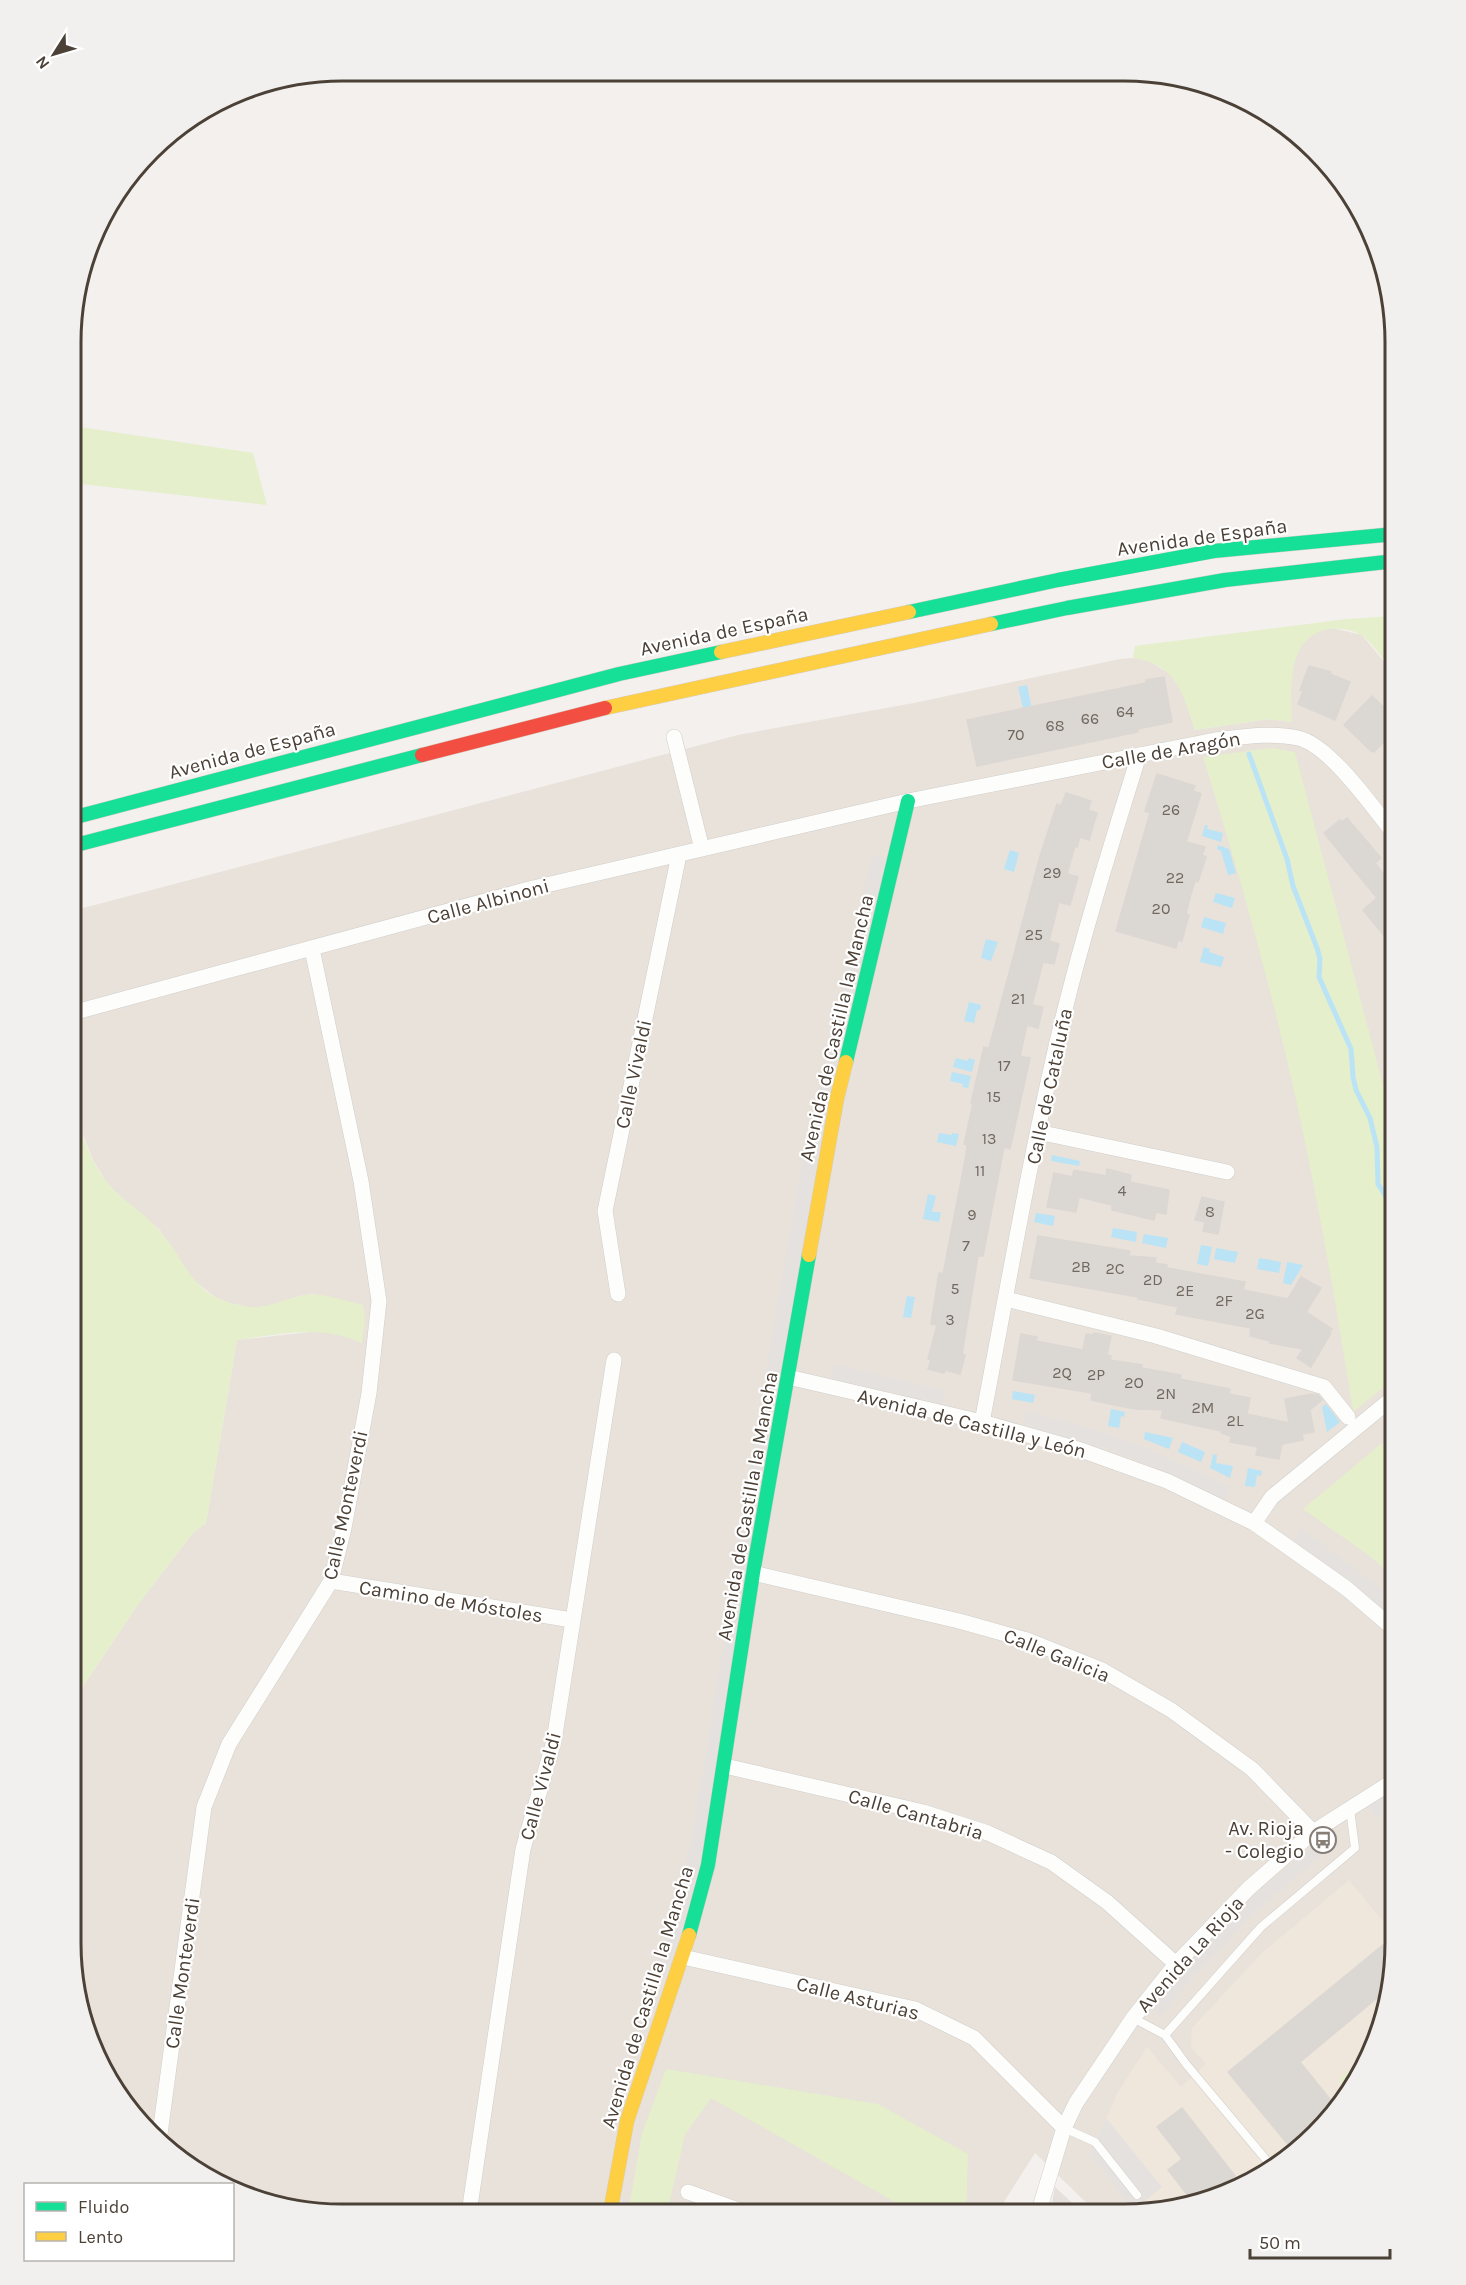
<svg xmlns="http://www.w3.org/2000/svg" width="1466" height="2285" viewBox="0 0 1466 2285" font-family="Karla,sans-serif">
<rect width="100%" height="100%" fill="#f3f0ed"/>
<path fill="#e8e2da" d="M1332,628L1362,635L1395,675V1961L1381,2031L1340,2108L1290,2158L1228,2194L1125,2214H1098L1035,2153L1004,2202L1002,2214L307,2212L238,2194L233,2191L232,2184H222L177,2159L127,2109L91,2047L71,1943V1704L137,1606L192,1534L206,1523L237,1340L319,1331L345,1335L362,1343L363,1305L314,1294L300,1296L272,1305L253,1308L229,1303L215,1297L192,1279L159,1229L118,1196L107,1183L93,1160L72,1108V911L738,735L919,702L1120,659L1133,658L1149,661L1172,675L1183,693L1195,730L1269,719L1291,722V686L1293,665L1298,650L1307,639L1317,631Z"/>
<path fill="#e6e0dc" d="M1055,2187L1084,2214H1050Z"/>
<path fill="#efe7dc" d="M1349,1880L1395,1936V1961L1381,2031L1340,2108L1290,2158L1228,2194L1136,2212L1089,2154L1118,2092L1147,2047L1181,2087L1206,2064L1191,2047L1192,2028L1263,1952Z"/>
<path fill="#e5efcb" d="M73,426L253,453L267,505L73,483Z
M1395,616V675C1385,662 1375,646 1363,636C1355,630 1337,627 1328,629C1286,638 1291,688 1292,722L1269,719L1195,730C1183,694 1177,664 1133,658L1135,646L1347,619Z
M1271,748L1295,752L1395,1130V1378L1353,1412C1337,1309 1319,1206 1297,1104C1271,987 1239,872 1203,757Z
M72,1108C81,1129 87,1152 99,1171C114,1196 139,1208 158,1229C189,1262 188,1296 243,1306C265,1311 284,1298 305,1295C323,1292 346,1301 363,1305L365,1318L362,1343C321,1324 280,1334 237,1340L206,1523L192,1534L137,1606L71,1704Z
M1382,1443L1395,1491V1578L1367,1554L1303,1509Z
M1368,2054L1349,2091L1339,2079Z
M666,2069L878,2104L968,2154L966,2214H916L711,2098L685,2135L667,2213H628L642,2133Z"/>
<path fill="#e5e1de" d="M872,855L890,860L705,1842L670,1976L658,1969L692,1839L729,1610L740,1522L803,1158Z
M834,1364L945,1391L942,1404L830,1378Z
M1026,1411L1096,1430L1144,1447L1231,1487L1224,1500L1188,1481L1117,1452L1023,1424Z
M1301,1528L1395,1599V1619L1351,1582L1294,1540Z
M1395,1789V1806L1375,1818L1368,1805Z
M1319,1841L1326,1851L1254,1913L1191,1979L1162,2016L1151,2007L1182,1971L1245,1903Z
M1106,2118L1162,2187L1134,2210L1089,2154Z"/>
<path fill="#bae3f5" d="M1027,685L1032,710H1029L1028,707L1023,708L1018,687Z
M1205,825L1208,826L1207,829L1223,833L1221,842L1202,836Z
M1218,845L1229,849L1236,873L1228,875L1221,851L1217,849Z
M1010,850L1019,853L1014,872L1004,869Z
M1216,893L1235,898L1232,908L1213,902Z
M1204,917L1226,923L1223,934L1201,927Z
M986,939L998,942L991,961L981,958Z
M1204,947L1210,949L1209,952L1224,957L1221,967L1200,962Z
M969,1002L981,1005L980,1010H977L974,1023L964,1021Z
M956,1058L968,1061L969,1058L975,1060L972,1072L953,1067Z
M952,1072L971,1076L968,1088L962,1087L963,1084L950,1081Z
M939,1133L952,1135V1133L959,1134L956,1146L937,1142Z
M1052,1155L1080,1161L1079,1166L1051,1161Z
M928,1194L936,1196L932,1212H941L939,1222L923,1219Z
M1036,1213L1055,1216L1053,1226L1034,1222Z
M1113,1228L1137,1232L1136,1242L1111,1237Z
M1144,1234L1168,1238L1166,1248L1142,1243Z
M1201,1245L1212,1247L1208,1266L1197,1264Z
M1216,1248L1238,1252L1235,1263L1214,1259Z
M1259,1258L1281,1262L1279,1273L1257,1269Z
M1287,1262L1303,1265L1291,1285L1283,1283Z
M907,1296L915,1297L911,1318L903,1317Z
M1013,1391L1035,1395L1033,1403L1012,1399Z
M1326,1404L1340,1422L1327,1432L1322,1407Z
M1111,1409L1125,1412L1124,1417L1121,1416L1119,1428L1108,1426Z
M1145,1432L1173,1438L1169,1449L1144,1439Z
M1182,1442L1205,1452L1201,1462L1178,1452Z
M1213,1454L1217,1455L1216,1463L1233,1466L1230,1478L1210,1468Z
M1248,1468L1262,1471L1261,1476L1257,1475L1255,1487L1245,1486Z"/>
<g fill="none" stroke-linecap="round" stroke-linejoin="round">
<path stroke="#bae3f5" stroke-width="5" d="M1249,754L1287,859L1293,886L1317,948L1320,959L1319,977L1351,1049L1353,1077L1356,1090L1370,1118L1377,1147L1378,1184L1384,1193L1395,1216"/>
</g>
<path fill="#dbd8d3" stroke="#dcd7d3" stroke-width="1.5" d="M1309,666L1331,672L1330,674L1350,682L1335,720L1298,704L1303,691L1300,690Z
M1164,677L1172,722L1138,729V732L977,766L967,720L1146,683V680Z
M1372,696L1387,710L1389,709L1395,718V737L1387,745L1384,742L1374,752L1371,751L1344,725Z
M1157,774L1195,786L1193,791L1201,794L1186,842L1205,847L1202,855L1206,857L1198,882L1195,881L1190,897L1186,914L1189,915L1182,941L1178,940L1176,948L1116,931L1150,813L1145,811Z
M1066,793L1091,801L1088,810L1097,813L1089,840L1080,837L1077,847L1075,846L1067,874L1078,877L1070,905L1059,902L1049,941L1059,944L1054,964L1043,962L1032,1005L1043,1007L1038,1028L1027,1025L1020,1056L1030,1058L1010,1149L1004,1147L983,1256H978L962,1354L965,1355L960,1374L945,1370L944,1373L928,1369L931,1360L928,1359L937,1325L931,1324L939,1273L943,1274L966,1155L967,1145L964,1144L973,1104L971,1103L984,1047L989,1048L1040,856L1057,804L1061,806Z
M1347,818L1381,858L1375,863L1395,889V949L1363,910L1377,898L1324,833L1340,820L1342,822Z
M1107,1169L1131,1175L1130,1182L1169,1190L1166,1214L1156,1212L1154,1220L1112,1210V1205L1079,1197L1076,1212L1047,1207L1054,1173L1072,1177L1074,1170L1106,1176Z
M1202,1197L1224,1202L1218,1234L1203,1231L1205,1222L1195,1220Z
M1038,1236L1130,1251L1129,1256L1156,1258L1155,1263L1167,1265V1268L1245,1282L1243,1290L1288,1299L1301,1277L1321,1288L1306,1312L1332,1329L1329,1332L1331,1333L1311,1367L1297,1358L1303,1349L1270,1343V1341L1250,1336L1251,1328L1176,1314L1178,1307L1138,1299V1297L1030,1278Z
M1094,1333L1111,1336L1107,1355L1111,1356L1110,1360L1142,1365V1368L1181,1375L1180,1379L1230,1389L1229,1394L1250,1398L1247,1414L1289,1423L1285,1399L1312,1394L1318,1395L1322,1400L1310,1410L1314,1432L1302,1434L1303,1440L1282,1444L1279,1459L1256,1455L1258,1447L1230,1442L1231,1436L1221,1433V1431L1161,1418L1163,1410L1137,1409L1119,1406L1091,1400L1092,1393L1013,1380L1021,1334L1037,1337L1036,1341L1083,1350L1086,1334L1094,1335Z
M1395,1935V1961L1389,1988L1300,2062L1338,2109L1295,2153L1228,2072Z
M1182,2108L1235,2176L1213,2194L1210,2190L1197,2200L1192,2201L1168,2170L1182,2159L1157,2127Z"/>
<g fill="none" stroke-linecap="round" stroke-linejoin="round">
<defs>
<path id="lane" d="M1133,2018L1165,2035L1261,1927L1355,1848L1350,1809
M1165,2035L1186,2064L1273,2168
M1064,2128L1095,2142L1137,2195"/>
<path id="street" d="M674,737L702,849
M72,1013L529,889L908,801L1215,740C1243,737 1271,732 1298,738C1330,745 1374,809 1395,835
M1038,1132L1227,1172
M618,1294L605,1211L679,855
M1006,1299L1156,1336L1324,1387L1348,1417
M788,1377L982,1422L1081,1450L1167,1481L1254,1523L1346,1588L1395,1630
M982,1422C1008,1287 1031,1150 1063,1017C1085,928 1112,842 1139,755
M1254,1523L1272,1497L1395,1396
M753,1573L959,1621L1027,1640L1102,1670L1171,1710L1252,1769L1313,1832
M331,1581L572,1620
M725,1766L923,1812L988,1833L1051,1862L1107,1902L1176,1964
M683,1957L915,2009L974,2038L1064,2128
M159,2141L204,1807L229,1744L331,1581L344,1528L369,1393L379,1301L361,1181L312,949
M688,2192L747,2213
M469,2213L523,1849L554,1741L614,1360
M1038,2214L1064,2128L1076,2103L1133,2018L1176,1964L1249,1888L1313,1832L1395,1780"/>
<path id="fast" d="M909,612L1058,580L1214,551L1395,534
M991,624L1067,608L1225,580L1395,561
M72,818L619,674L721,652
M72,846L422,755
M846,1062L908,801
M689,1935L708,1865L753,1573L809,1255"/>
<path id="slow" d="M721,652L909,612
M605,708L991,624
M809,1255L837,1098L846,1062
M610,2213L627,2121L689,1935"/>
<path id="jam" d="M422,755L605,708"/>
</defs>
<use href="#lane" stroke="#d1ceca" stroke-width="9"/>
<use href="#street" stroke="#d1ceca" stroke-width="16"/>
<use href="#fast" stroke="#d4cdc3" stroke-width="15"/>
<use href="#slow" stroke="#d4cdc3" stroke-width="15"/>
<use href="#jam" stroke="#d4cdc3" stroke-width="15"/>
<use href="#lane" stroke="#fdfdfc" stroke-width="8"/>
<use href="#street" stroke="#fdfdfc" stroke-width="15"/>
<use href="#fast" stroke="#16e098" stroke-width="14"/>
<use href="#slow" stroke="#ffcf43" stroke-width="14"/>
<use href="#jam" stroke="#f24e42" stroke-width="14"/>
</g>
<defs>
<symbol id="bus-ring" viewBox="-11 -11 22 22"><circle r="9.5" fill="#fff" stroke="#867e77" stroke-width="1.5"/><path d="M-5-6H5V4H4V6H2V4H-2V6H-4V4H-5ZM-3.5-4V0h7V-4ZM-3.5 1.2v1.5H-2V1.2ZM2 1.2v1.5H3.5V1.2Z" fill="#867e77"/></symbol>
</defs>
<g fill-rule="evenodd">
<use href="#bus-ring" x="1308" y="1825" width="30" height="30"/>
</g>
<g text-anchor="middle" stroke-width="4.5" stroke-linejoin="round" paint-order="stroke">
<g font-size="16" fill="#716860">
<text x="1125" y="717">64</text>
<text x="1090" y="724">66</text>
<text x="1055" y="731">68</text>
<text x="1016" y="740">70</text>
<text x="1171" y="815">26</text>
<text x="1052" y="878">29</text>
<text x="1175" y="883">22</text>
<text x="1161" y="914">20</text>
<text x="1034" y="940">25</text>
<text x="1018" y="1004">21</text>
<text x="1004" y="1071">17</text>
<text x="994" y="1102">15</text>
<text x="989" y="1144">13</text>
<text x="980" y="1176">11</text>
<text x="1122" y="1196">4</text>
<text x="1210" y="1217">8</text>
<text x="972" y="1220">9</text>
<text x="966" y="1251">7</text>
<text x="1081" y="1272">2B</text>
<text x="1115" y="1274">2C</text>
<text x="1153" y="1285">2D</text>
<text x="955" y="1294">5</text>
<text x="1185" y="1296">2E</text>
<text x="1224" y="1306">2F</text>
<text x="1255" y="1319">2G</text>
<text x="950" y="1325">3</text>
<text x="1062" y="1378">2Q</text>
<text x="1096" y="1380">2P</text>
<text x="1134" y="1388">2O</text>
<text x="1166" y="1399">2N</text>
<text x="1203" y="1413">2M</text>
<text x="1235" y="1426">2L</text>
</g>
<g font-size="20" fill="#4c4137" stroke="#fff">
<text transform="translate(1202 537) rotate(-8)" y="7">Avenida de España</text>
<text transform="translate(724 631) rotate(-12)" y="7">Avenida de España</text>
<text transform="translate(252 750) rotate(-15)" y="7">Avenida de España</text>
<text transform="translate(1171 750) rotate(-10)" y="7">Calle de Aragón</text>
<text transform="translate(488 901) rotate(-15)" y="7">Calle Albinoni</text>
<text transform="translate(836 1028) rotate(-77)" y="7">Avenida de Castilla la Mancha</text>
<text transform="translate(633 1074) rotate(-78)" y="7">Calle Vivaldi</text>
<text transform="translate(1049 1086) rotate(-78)" y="7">Calle de Cataluña</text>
<text transform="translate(972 1423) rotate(14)" y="7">Avenida de Castilla y León</text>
<text transform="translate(345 1505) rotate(-78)" y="7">Calle Monteverdi</text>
<text transform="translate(747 1506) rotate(-80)" y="7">Avenida de Castilla la Mancha</text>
<text transform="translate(451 1601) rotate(9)" y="7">Camino de Móstoles</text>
<text transform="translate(1057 1655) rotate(22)" y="7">Calle Galicia</text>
<text transform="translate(540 1786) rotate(-75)" y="7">Calle Vivaldi</text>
<text transform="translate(916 1814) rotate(16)" y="7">Calle Cantabria</text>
<text transform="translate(1190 1954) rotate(-48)" y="7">Avenida La Rioja</text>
<text transform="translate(182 1973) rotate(-82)" y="7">Calle Monteverdi</text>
<text transform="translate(647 1997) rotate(-73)" y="7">Avenida de Castilla la Mancha</text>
<text transform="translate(858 1998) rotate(14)" y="7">Calle Asturias</text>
</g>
<g font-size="20" fill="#4c4137" stroke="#fff" text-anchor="end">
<text x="1304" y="1835">Av. Rioja<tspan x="1304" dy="23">- Colegio</tspan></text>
</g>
</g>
<path d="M0 0H1466V2285H0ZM342 81H1124A261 261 0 0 1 1385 342V1943A261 261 0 0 1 1124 2204H342A261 261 0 0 1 81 1943V342A261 261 0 0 1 342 81Z" fill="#f1f0ef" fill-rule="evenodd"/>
<path fill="none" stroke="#4c4137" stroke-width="3" d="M342 81H1124A261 261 0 0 1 1385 342V1943A261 261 0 0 1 1124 2204H342A261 261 0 0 1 81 1943V342A261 261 0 0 1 342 81Z"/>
<rect x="24" y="2183" width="210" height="78" fill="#ffffff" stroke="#b7b3af" stroke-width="1.5"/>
<rect x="36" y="2202" width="30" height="9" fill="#16e098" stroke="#b7b3af" stroke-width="1.5"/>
<text x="78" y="2213" font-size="18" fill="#4c4137">Fluido</text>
<rect x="36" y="2232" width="30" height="9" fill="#ffcf43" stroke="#b7b3af" stroke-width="1.5"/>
<text x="78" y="2243" font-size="18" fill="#4c4137">Lento</text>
<g transform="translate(54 54) rotate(233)" stroke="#ffffff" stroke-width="4.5" paint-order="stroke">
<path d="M0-4.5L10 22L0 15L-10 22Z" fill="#4c4137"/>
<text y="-9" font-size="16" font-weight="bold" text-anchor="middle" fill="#4c4137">N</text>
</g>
<path d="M1250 2249v9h140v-9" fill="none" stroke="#4c4137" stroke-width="3"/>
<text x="1259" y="2249" font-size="18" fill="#4c4137" stroke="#ffffff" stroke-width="4.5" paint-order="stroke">50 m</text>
</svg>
